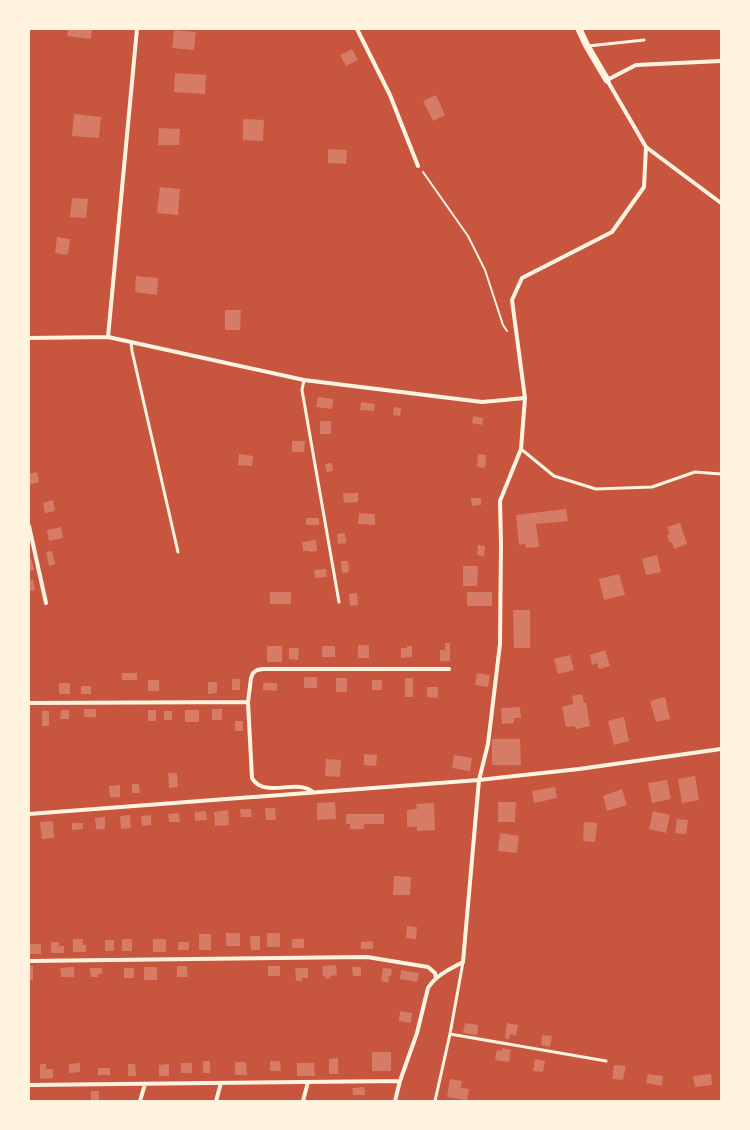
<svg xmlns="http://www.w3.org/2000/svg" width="750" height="1130" viewBox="0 0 750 1130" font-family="Merriweather,serif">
<rect width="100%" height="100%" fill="#c8553d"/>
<path fill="#d67c66" d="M68,29H92L91,39L67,36Z
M174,30L196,32L194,50L172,48Z
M352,49L358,60L346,66L340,55Z
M175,73L206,75L205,94L174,92Z
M436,95L445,115L433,121L423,101Z
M74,114L101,117L99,138L72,136Z
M243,119L264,120L263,141L243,140Z
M159,128L180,129L179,145H158Z
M328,149L347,150L346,164L328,163Z
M160,187L180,189L178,215L157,213Z
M72,198L88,199L86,218L70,217Z
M57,237L70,239L68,255L55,253Z
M136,276L158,278L157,295L135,292Z
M225,310H241L240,330H225Z
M318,397L333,399L332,409L316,407Z
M361,402L375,404L374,411L360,410Z
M394,407L401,408L400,416L393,415Z
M473,416L483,418L482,425L472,423Z
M320,421H331V434H320Z
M292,441H305L304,452H292Z
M239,454L253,456L252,466L238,465Z
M478,454L486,455L485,468L477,467Z
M332,463L333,471L327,472L325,464Z
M37,472L39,482L29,485V474Z
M343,493H358V502L344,503Z
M471,498H481V505L472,506Z
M53,500L55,511L45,513L43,503Z
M566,509L568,521L536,524L539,547L526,548L525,544L519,545L516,515Z
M359,513L375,514V525L358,524Z
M306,518H319V525H306Z
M680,523L687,544L674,549L672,542L670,543L667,535L670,534L667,527Z
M61,527L63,538L49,541L47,530Z
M345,533L346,543L338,544L337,534Z
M316,540L317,551L310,552V551H303L302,542Z
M478,545L485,546L484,556L477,555Z
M52,551L55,564L49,566L46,552Z
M657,555L661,572L646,575L642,559Z
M31,558L34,570L29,571V559Z
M341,561H348L349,572L342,573Z
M463,566H478L477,586H463Z
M326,569L327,577L315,578L314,570Z
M619,574L625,595L604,600L599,579Z
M33,579L35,590L29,591V580Z
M270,592H291V604H270Z
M467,592H492V606H467Z
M357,593L358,605L350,606L349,594Z
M513,610H530V648H514Z
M445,643H450V661H440V650H445Z
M358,645H369V658H358Z
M267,646H282V662H267Z
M322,646H335V657H322Z
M407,646H412V657L401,658V648H407Z
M289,648H299L298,660L289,659Z
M605,650L610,666L599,669L597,663L592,665L590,655Z
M570,655L574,670L558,674L554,659Z
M122,673H137V680H122Z
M477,673L490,675L488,687L475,685Z
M304,677H317V688H304Z
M336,678H347V692H336Z
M405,678H413V697H405Z
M232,679H240V690H232Z
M148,680H159V691H148Z
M372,680H382V690H372Z
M208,682H217V693L208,694Z
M59,683H70V694H59Z
M263,683H277V691L263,690Z
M81,686H91V694H81Z
M427,687H438V698L427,697Z
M582,694L584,703L586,702L590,726L576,729L575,726L566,727L562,707L573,704L572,696Z
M665,697L670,719L656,722L650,701Z
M520,707L521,718H514V723L502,724L501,708Z
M84,709H96V717H84Z
M212,709H222V720H212Z
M61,710H69V719H60Z
M148,710H156V721H148Z
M185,710H199V722H185Z
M42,711H49V726H42Z
M164,711H172V720H164Z
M624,717L629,741L614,745L608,721Z
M235,721H243V731H235Z
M492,739H520L521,765H492Z
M364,754L377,755L376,766L364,765Z
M454,755L472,758L470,771L452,768Z
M326,759L341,760L340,777L325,776Z
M168,773H177L178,787L169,788Z
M695,776L699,800L682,803L678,779Z
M667,780L671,799L652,803L648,783Z
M132,784H139L140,793H132Z
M120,785V797H110L109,786Z
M555,787L557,798L534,803L532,791Z
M622,789L627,805L607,811L603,796Z
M335,802L336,819L317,820V803Z
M498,802H516L515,822H498Z
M434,803L435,830L417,831V827H407V810L417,809L416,804Z
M265,808H275L276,820H266Z
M240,809H251L252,817H241Z
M228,810L229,825L215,826L214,812Z
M206,811L207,820L195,821V812Z
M653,811L670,815L666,833L649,829Z
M179,813L180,822H169L168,814Z
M346,814H384V824H364V829H350V824H346Z
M130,815L131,828L121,829L120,816Z
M151,815V825L142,826L141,816Z
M105,817V829H96L95,818Z
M677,819L688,820L686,834L675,833Z
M53,821L54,838L42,839L40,822Z
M584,822L597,823L595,842L583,841Z
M72,823H83V829L72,830Z
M500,833L519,836L517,853L498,851Z
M394,876L411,877L410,895H393Z
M407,926L417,927L416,939L406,938Z
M226,933H240V946H226Z
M267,933H280V947H267Z
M199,934H211V950H199Z
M250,936H260V950H251Z
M73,939H83V945H86V952H73Z
M122,939H132V951H122Z
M153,939H166V952H153Z
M292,939H304V948H292Z
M105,940H114V951H105Z
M373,941V949H361V942Z
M51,942H59V946H64V953H51Z
M178,942H189V950H178Z
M29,944H41V954H29Z
M336,965L337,975L331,976L330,978L326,979L325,976H323L322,966Z
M29,966H33V980H29Z
M177,966H187L188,977H177Z
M268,966H280V976H268Z
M74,967V977H61L60,968Z
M144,967H157V980H144Z
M352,967H361V976H353Z
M90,968H102V974H98V977H91V974H90Z
M124,968H134V978H124Z
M295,968H308V978H302V981H296Z
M383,968L392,969L391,976H389L388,983L381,981Z
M401,970L419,973L417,982L400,979Z
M400,1011L412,1013L411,1023L399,1021Z
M465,1023L478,1025L477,1035L463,1033Z
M507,1023L518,1025L516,1036L510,1034L509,1039L505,1038Z
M542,1035L552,1036L550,1047L541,1045Z
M502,1048L511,1050L509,1062L495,1060L497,1050L502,1051Z
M372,1052H391V1071H372Z
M338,1058V1074H329V1059Z
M535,1059L545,1061L543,1072L533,1071Z
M203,1061H210V1073H203Z
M270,1061H280L281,1071H270Z
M235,1062H246L247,1075H235Z
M80,1063V1072L69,1073V1064Z
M181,1063H192V1073H181Z
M297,1063H314L315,1076H297Z
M40,1064H46V1069H53V1078L40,1079Z
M128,1064H135L136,1076H128Z
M169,1064V1076H159V1065Z
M614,1065L626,1066L623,1080L612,1079Z
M98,1068H110V1075H98Z
M648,1074L663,1076L662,1086L646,1083Z
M711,1074L712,1085L695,1087L693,1076Z
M450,1079L462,1081L461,1088L469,1089L467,1100L447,1097Z
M364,1087L365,1095H353L352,1088Z
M91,1091H99V1101H91Z"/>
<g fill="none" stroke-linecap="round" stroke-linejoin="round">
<path stroke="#fff3e0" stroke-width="2" d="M423,172L468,236L485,270L503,325L507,331"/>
<path stroke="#fff3e0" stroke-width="3" d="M588,46L644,40
M131,342L132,351L178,552
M304,380L302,390L339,602
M521,449L554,476L596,489L652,487L695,472L721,474
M463,962L450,1034L606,1061
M435,1101L450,1034"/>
<path stroke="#fff3e0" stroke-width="4" d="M357,29L390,95L418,166
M721,61L636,65L607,80L646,147L721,203
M108,337L137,29
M29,338L108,337L304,380L482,402L525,398
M29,526L46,603
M29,703L248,702
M313,792C297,778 264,799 252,778L248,702L251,678L253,673L257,670L263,669H449
M29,814L479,780L488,744L500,644L501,544L500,501L521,449L525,398L512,300L522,278L612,232L644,187L646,147
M29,961L367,957L428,967L435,973L436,978
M29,1085L400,1081L417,1033L428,988C436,975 450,969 463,962L479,780L579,769L721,749
M140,1101L145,1084
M216,1101L221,1083
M303,1101L308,1082
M395,1101L400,1081"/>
<path stroke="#fff3e0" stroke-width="7" d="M579,29L587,46L607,80"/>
</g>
<rect width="750" height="1130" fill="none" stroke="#fff3e0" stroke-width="60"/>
</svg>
